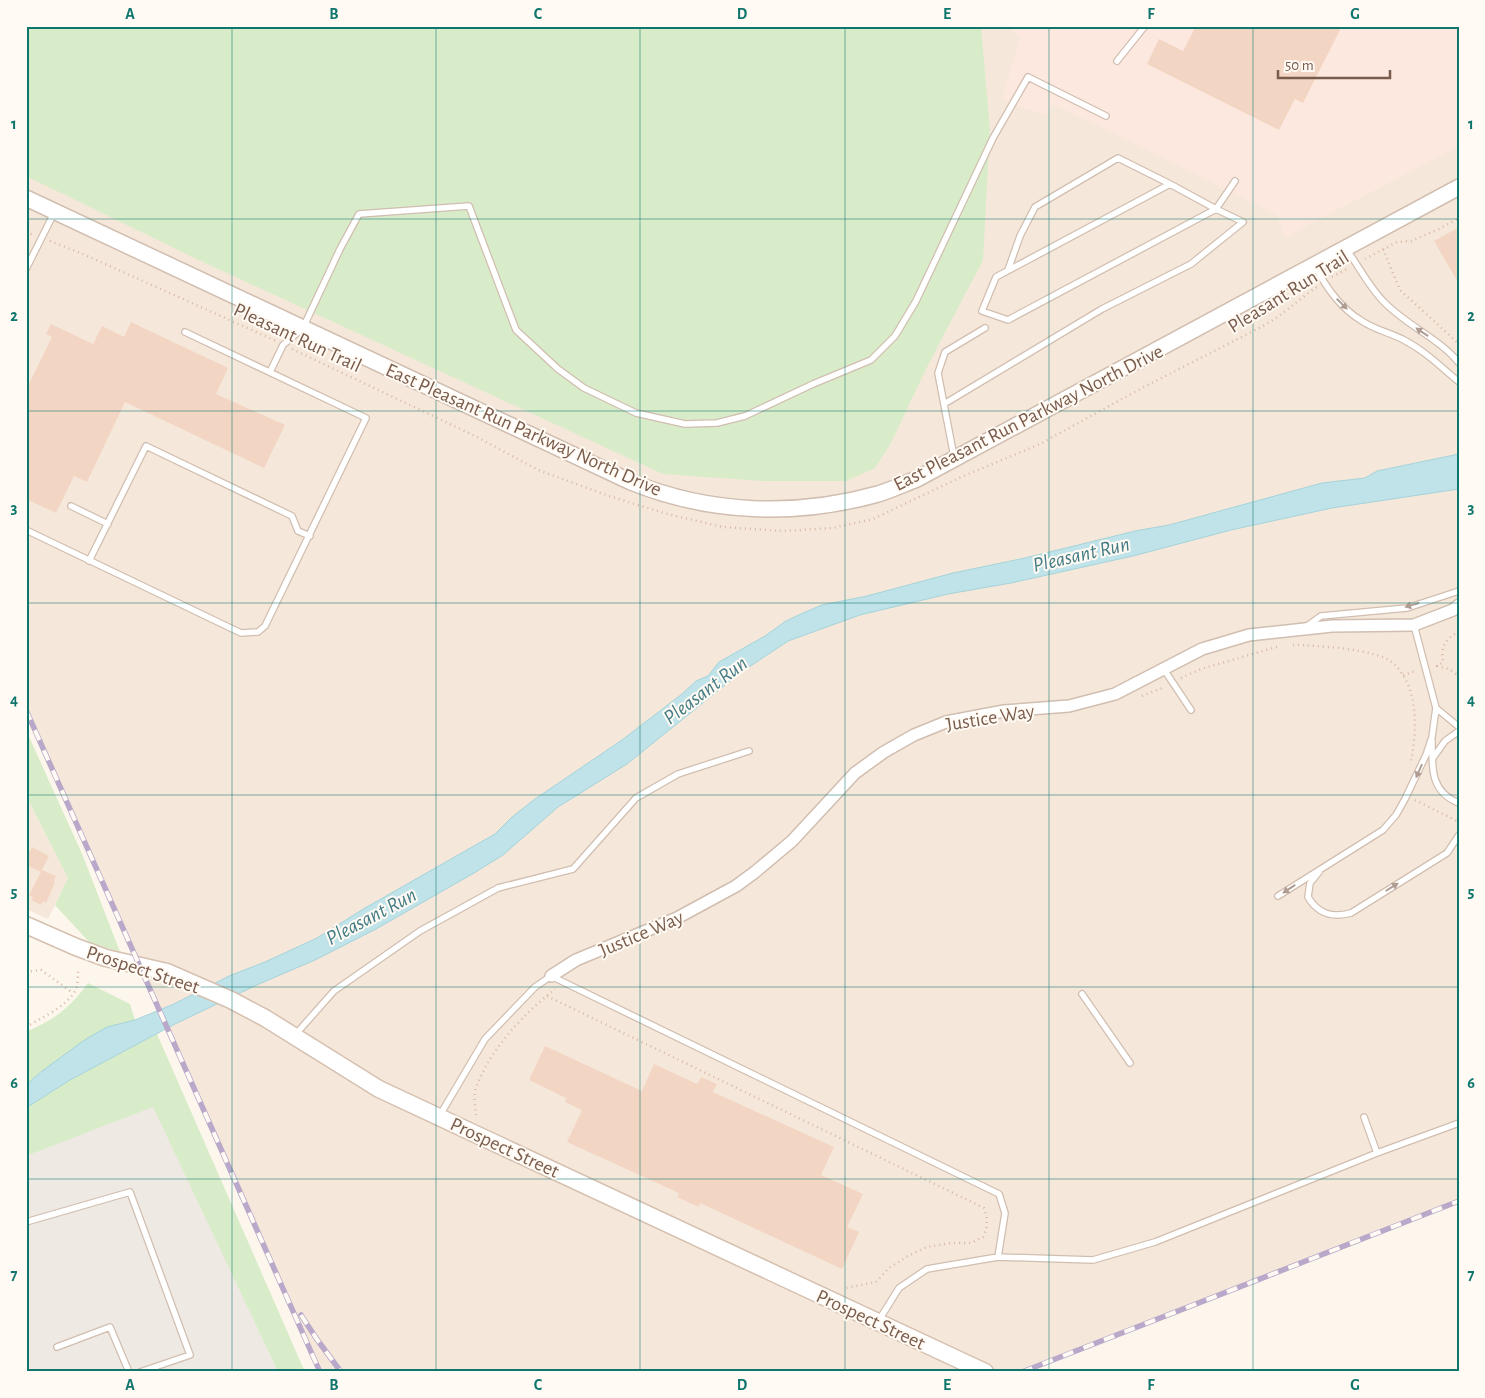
<svg xmlns="http://www.w3.org/2000/svg" width="1485" height="1398" viewBox="0 0 1485 1398" font-family="'Alegreya Sans',sans-serif">
<rect width="100%" height="100%" fill="#fdf6ec"/>
<path fill="#f5e8da" d="M26,26H1459V1200L1020,1372H320L26,710Z
M26,796L68,878L48,919L26,909Z"/>
<path fill="#fde8e0" d="M1007,26H1459V146L1285,237L1277,215L1095,124L1053,104L1045,115L1002,100L1020,38Z"/>
<path fill="#efe9e4" d="M153,1106L278,1372H26V1156Z"/>
<path fill="#d8ecc9" d="M26,26H981L990,130L983,260L925,371L890,445L875,468L846,481H762L663,474L205,263L26,176Z
M26,730L83,856L120,952L90,943L55,905L68,878L26,796Z
M88,983L130,1004L135,1020L107,1027L26,1085V1032C55,1019 69,1009 88,983Z
M157,1034L305,1372H278L153,1107L26,1156V1108L70,1080Z"/>
<path fill="#bfe3e8" stroke="#a5d3da" d="M1459,454V489L1332,508L1231,530L1133,556L1011,583L948,594L860,615L788,641L740,673L627,764L558,807L503,855L474,873L376,929L315,960L259,984L175,1024L70,1080L26,1108V1085L42,1071L86,1039L107,1027L135,1020L174,1004L229,976L265,962L317,938L365,908L495,834L512,817L535,799L622,740L682,694L696,681L708,676L719,662L765,636L786,621L803,613L822,605L867,596L953,573L1025,558L1135,531L1169,525L1322,483L1365,478L1377,471Z"/>
<path fill="#f3d5c3" d="M1196,26H1342L1303,103L1295,99L1279,130L1147,64L1159,39L1183,51Z
M1459,227V284L1434,241Z
M131,322L228,368L216,394L285,425L264,468L125,402L87,482L74,476L56,513L26,499V390L52,337L46,334L51,324L93,344L102,326L124,337Z
M32,847L49,856L42,870L56,876L54,881L55,882L46,903L43,901L41,905L31,900L33,897L29,895L41,872L26,865V858Z
M545,1046L642,1091L654,1064L697,1084L701,1077L717,1084L713,1092L834,1147L821,1175L863,1194L847,1227L859,1232L842,1269L700,1203L699,1207L677,1197L679,1193L567,1142L582,1110L565,1102L566,1098L529,1080Z"/>
<g fill="none" stroke-linecap="round" stroke-linejoin="round">
<defs>
<path id="service" d="M1117,61L1145,26
M1170,184L1216,209L1008,320L982,311L996,277Z
M1346,249C1359,266 1369,287 1384,302C1407,326 1439,338 1459,363
M1315,267C1327,288 1341,309 1362,321C1375,330 1391,333 1404,340C1425,351 1441,367 1459,382
M26,269L54,213
M1008,270L1020,236L1035,207L1118,158L1170,184
M270,372L283,345L303,328L340,249L359,214L469,206L516,330L558,369L584,388L636,413L685,424L717,423L745,416L813,384L871,360L895,336L916,301L993,138L1028,77L1106,116
M944,404L1102,309L1191,264L1243,222L1216,209L1235,181
M954,457L938,373L945,352L985,328
M71,506L108,524
M26,530L241,633L258,632L265,626L366,418L185,332
M89,561L146,446L292,516L298,531L310,536
M1307,626L1321,616L1407,608L1459,591
M1163,668L1191,710
M1436,708L1459,727
M1432,741C1432,767 1430,792 1459,803
M1433,758L1445,741L1459,731
M1319,872L1310,883L1308,897C1318,914 1332,918 1351,913L1447,853L1459,835
M1278,896L1383,830L1396,815L1405,799L1426,755L1432,737L1436,708L1414,625
M1082,994L1130,1063
M295,1035L334,991L420,931L498,888L573,869L636,798L678,774L749,751
M440,1115L485,1039L535,987L551,976L999,1194L1005,1213L998,1257L927,1269L899,1288L879,1320
M1377,1153L1459,1123
M26,1222L130,1192L190,1355L140,1372
M998,1257L1093,1260L1155,1242L1377,1153L1364,1117
M57,1347L110,1327L129,1372"/>
<path id="minor" d="M551,976L576,960L677,918L736,886L755,872L792,841L855,773L884,752L914,735L946,722L1004,711L1069,706L1115,694L1202,649L1249,635L1332,626L1414,625L1453,610L1459,605"/>
<path id="tertiary" d="M26,198L631,482C710,514 796,517 878,494C891,490 904,484 917,479L1459,187"/>
<path id="secondary" d="M26,925L76,947L106,958L167,972L231,1000L265,1018L379,1089L985,1372"/>
</defs>
<use href="#service" stroke="#d1beb0" stroke-width="8"/>
<use href="#minor" stroke="#d1beb0" stroke-width="14"/>
<use href="#tertiary" stroke="#d1beb0" stroke-width="18"/>
<use href="#secondary" stroke="#d6c0b0" stroke-width="19"/>
<path stroke="#d9b8a5" stroke-width="2.5" stroke-dasharray="1 4" stroke-linecap="butt" d="M26,232L33,235
M50,241L83,254L276,341
M1383,249L1400,290L1459,344
M1365,259L1397,242L1411,241L1437,230L1459,218
M1332,277L1347,269
M292,349L475,436L538,470L609,496L664,513L722,527L783,531L832,528L873,519L959,478L1040,444L1142,388L1265,325C1284,314 1299,299 1317,287
M1459,631C1445,640 1441,645 1443,662L1437,666L1449,669L1459,676
M1293,645C1314,645 1378,649 1393,663C1419,686 1417,730 1411,761
M1403,675L1416,671
M1181,678L1201,669L1280,646
M1142,696L1165,687
M1415,800L1459,822
M26,972L41,970L73,993
M547,996L984,1208C988,1219 988,1227 983,1237L971,1243H952L927,1247L908,1256L889,1268L876,1282L846,1288
M26,1027C41,1018 66,1007 75,991C78,985 78,977 78,971
M476,1115C475,1106 473,1094 477,1085C492,1047 524,1014 555,989"/>
<use href="#service" stroke="#fff" stroke-width="5.5"/>
<use href="#minor" stroke="#fff" stroke-width="11"/>
<use href="#tertiary" stroke="#fff" stroke-width="15"/>
<use href="#secondary" stroke="#fff" stroke-width="16"/>
<defs>
<path id="rail" d="M26,710L320,1372
M301,1315L316,1338L341,1372
M1022,1372L1459,1201"/>
</defs>
<use href="#rail" stroke="#b9a8c9" stroke-width="5.5"/>
<use href="#rail" stroke="#fffaf3" stroke-width="4" stroke-dasharray="11" stroke-linecap="butt"/>
</g>
<defs><path id="oneway-solid" d="M-6-.8H1V-3.2L6.5 0L1 3.2V.8H-6Z" transform="scale(1.25)"/></defs>
<g fill="#af9d94">
<use href="#oneway-solid" transform="translate(1342 304) rotate(45)"/>
<use href="#oneway-solid" transform="translate(1422 332) rotate(-146)"/>
<use href="#oneway-solid" transform="translate(1412 605) rotate(164)"/>
<use href="#oneway-solid" transform="translate(1419 771) rotate(114)"/>
<use href="#oneway-solid" transform="translate(1392 887) rotate(-32)"/>
<use href="#oneway-solid" transform="translate(1289 889) rotate(147)"/>
</g>
<path fill="none" stroke="#0f766e" stroke-width="1" stroke-opacity="0.55" d="M232,26V1372M436,26V1372M640,26V1372M845,26V1372M1049,26V1372M1253,26V1372M26,219H1459M26,411H1459M26,603H1459M26,795H1459M26,987H1459M26,1179H1459"/>
<g text-anchor="middle" stroke-width="4" stroke-linejoin="round" paint-order="stroke">
<g font-size="20" fill="#7a5c4d" stroke="#fffaf3">
<text transform="translate(1288 291) rotate(-32)" y="7">Pleasant Run Trail</text>
<text transform="translate(298 337) rotate(25)" y="7">Pleasant Run Trail</text>
<text transform="translate(1028 417) rotate(-27)" y="7">East Pleasant Run Parkway North Drive</text>
<text transform="translate(524 429) rotate(24)" y="7">East Pleasant Run Parkway North Drive</text>
<text transform="translate(990 717) rotate(-9)" y="7">Justice Way</text>
<text transform="translate(641 933) rotate(-23)" y="7">Justice Way</text>
<text transform="translate(143 969) rotate(18)" y="7">Prospect Street</text>
<text transform="translate(505 1147) rotate(25)" y="7">Prospect Street</text>
<text transform="translate(871 1319) rotate(25)" y="7">Prospect Street</text>
</g>
<g font-size="21" font-style="italic" fill="#437c86" stroke="#fffaf3">
<text transform="translate(1081 554) rotate(-13)" y="7">Pleasant Run</text>
<text transform="translate(705 690) rotate(-37)" y="7">Pleasant Run</text>
<text transform="translate(371 916) rotate(-28)" y="7">Pleasant Run</text>
</g>
</g>
<rect width="1485" height="1398" fill="none" stroke="#fffaf3" stroke-width="55"/>
<path d="M1278 70v8h112v-8" fill="none" stroke="#7a5c4d" stroke-width="2.5"/>
<text x="1285" y="70" font-size="15" fill="#7a5c4d" stroke="#fffaf3" stroke-width="4" paint-order="stroke">50 m</text>
<rect x="28" y="28" width="1430" height="1342" fill="none" stroke="#0f766e" stroke-width="2"/>
<g font-size="16" text-anchor="middle" font-weight="bold" fill="#0f766e">
<text x="130" y="19">A</text>
<text x="334" y="19">B</text>
<text x="538" y="19">C</text>
<text x="742" y="19">D</text>
<text x="947" y="19">E</text>
<text x="1151" y="19">F</text>
<text x="1355" y="19">G</text>
<text x="14" y="129">1</text>
<text x="1471" y="129">1</text>
<text x="14" y="321">2</text>
<text x="1471" y="321">2</text>
<text x="14" y="513">3</text>
<text x="1471" y="513">3</text>
<text x="14" y="705">4</text>
<text x="1471" y="705">4</text>
<text x="14" y="897">5</text>
<text x="1471" y="897">5</text>
<text x="14" y="1088">6</text>
<text x="1471" y="1088">6</text>
<text x="14" y="1280">7</text>
<text x="1471" y="1280">7</text>
<text x="130" y="1390">A</text>
<text x="334" y="1390">B</text>
<text x="538" y="1390">C</text>
<text x="742" y="1390">D</text>
<text x="947" y="1390">E</text>
<text x="1151" y="1390">F</text>
<text x="1355" y="1390">G</text>
</g>
</svg>
